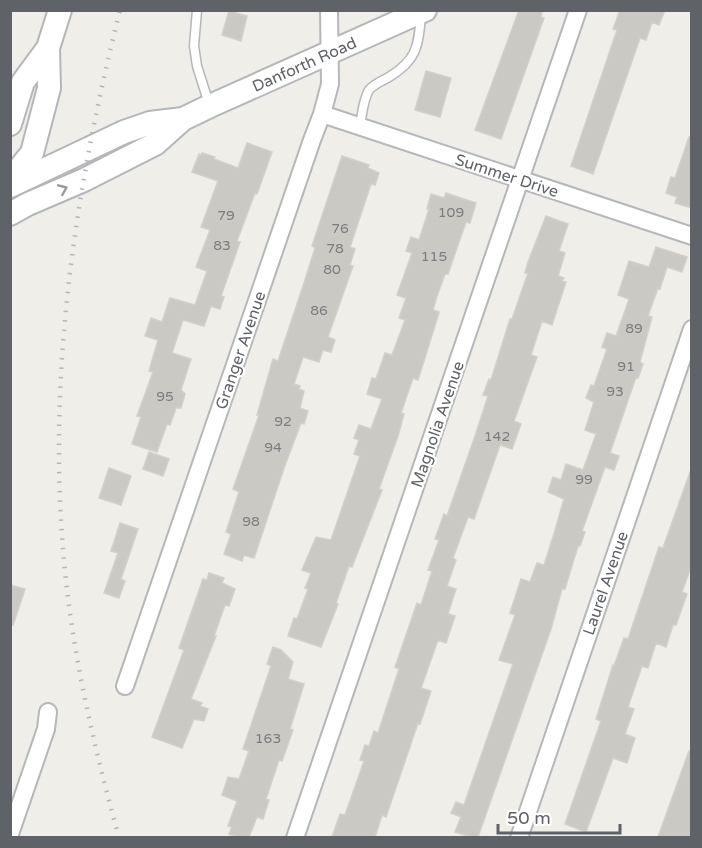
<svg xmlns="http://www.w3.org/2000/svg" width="702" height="848" viewBox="0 0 702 848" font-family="'Varela Round',sans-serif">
<rect width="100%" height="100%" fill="#efeee8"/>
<path fill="#cbc9c4" stroke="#d3d0c7" stroke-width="1.5" d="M519,10H542L541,17L544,18L501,139L475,130Z
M620,10H665L659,25L652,22L646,40L640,38L593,174L571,166L617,30L613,29Z
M229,11L247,16L241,41L222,35Z
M426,71L451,78L440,117L415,110Z
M689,137H692V208L675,203L677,197L666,193L671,177L675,178Z
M247,143L272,152L257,194L255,193L237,241L240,242L221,296L224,297L220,309L211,306L204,326L183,320L172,353L191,359L181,390L185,394L181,408H176L170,425L167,424L157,452L132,444L141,417L137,416L153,372L149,371L158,340L145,336L151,318L162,322L170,298L195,305L207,271L196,267L210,230L201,227L218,181L192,172L199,154L201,155L202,153L215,157L214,159L238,168Z
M342,156L369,165L368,168L379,173L375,185L371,184L350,247L355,249L350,265L353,266L328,337L335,340L331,352L323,350L319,362L303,357L294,384L300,386L299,389L304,391L300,408L308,411L304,424L301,423L284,468L254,558L244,555L242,561L224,554L231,534L226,532L239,492L233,489L259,415H257L273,359L278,361L304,283L315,248L312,246Z
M446,193L476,203L470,223L466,222L448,274H445L437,296L433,310L439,312L438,316L418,380L413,378L401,413L404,414L398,436L379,489L382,490L352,567L349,566L336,603L338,604L321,647L288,636L294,618L297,619L308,589L305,588L311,573L302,570L316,537L331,540L360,456L354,454L359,440L354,438L359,425L371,429L382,399L367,394L372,378L376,379L385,353L392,355L405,320L399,318L406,298L397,295L412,253L406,251L411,237L419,240L429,209H427L431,194L444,198Z
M546,216L568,224L559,251L565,253L558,276L564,278L562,281L566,282L552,325L542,321L531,355L537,357L514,421L521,424L512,449L500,445L474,519L468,517L453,558L456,560L447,586L456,589L448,614L455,616L446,643L438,640L421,688L431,691L420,724L418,723L386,817L382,815L375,837H332L340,814L345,815L364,761L360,760L365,745L369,746L374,731L378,733L399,669L395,667L417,603L421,605L432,571L428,570L439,540L435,539L444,514L447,516L475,436L488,396L483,395L489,379L491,380L510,319H512L528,273H525L528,262Z
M656,247L687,257L682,272L667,267L660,289L658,288L648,316L652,317L640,362L643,364L638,378L636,377L610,453L619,456L614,470L605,467L582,531L585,532L580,546H578L565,589H562L551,629L478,837H471L455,832L461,817L451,813L456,802L464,805L513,664L499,660L515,615L510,613L521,579L530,582L537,563L544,565L553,537L564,499L548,492L553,477L561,480L566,464L583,470L596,434L585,430L594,402L586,398L591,385L594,386L607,349L602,347L607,333L616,336L626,308L629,299L618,295L629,261L649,267Z
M149,452L169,459L163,476L143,469Z
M109,468L131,476L121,505L99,498Z
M690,472H692V564L682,592L687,594L676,625H673L666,647L656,643L648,668L642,666L628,707L634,709L625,734L635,738L627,763L613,758L586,832L565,824L601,721L596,719L613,665L614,666L624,638L628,639L659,547L663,548Z
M120,523L138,529L121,579L125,581L119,598L104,593L118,553L111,551Z
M209,573L224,578L222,583L235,589L229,606L225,605L214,636H216L191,699L202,703L200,706L208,709L204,721L194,719L182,748L152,737L184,650L179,648L203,579L207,580Z
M10,585L25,589L13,625L10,624Z
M273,647L281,650L293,662L288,679L304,684L290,729L293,730L282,761L279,760L266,799L269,800L263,819L257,817L249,837H238L229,834L232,827L228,826L237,801L222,795L228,777L239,779L249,751L243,749L271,666L267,664Z
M689,751H692V837H658Z"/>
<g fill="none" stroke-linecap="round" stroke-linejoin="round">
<defs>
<path id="lane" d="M197,10L194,46L197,66L209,104
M360,126C362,115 363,100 369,90C374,84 382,81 389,77C417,60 418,47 421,16"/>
<path id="street" d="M322,114L692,236
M125,686L312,140L322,114L330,84L329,10
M10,834L46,729L48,712
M295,838L578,10
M519,838L692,329"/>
<path id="secondary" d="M10,124L23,82L48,48
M10,180L32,153L49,88L48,48L60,10
M10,186L124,132L150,123L183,119
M10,214L28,204L84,180L155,144L183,119L210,106L425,10"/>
</defs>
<use href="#lane" stroke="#b5b7ba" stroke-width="11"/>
<use href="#street" stroke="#b5b7ba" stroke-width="20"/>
<use href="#secondary" stroke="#b4b6ba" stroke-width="26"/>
<use href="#lane" stroke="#fff" stroke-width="8"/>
<use href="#street" stroke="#fff" stroke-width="16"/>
<use href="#secondary" stroke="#fff" stroke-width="22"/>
<path stroke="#b5b6b6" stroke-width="4.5" stroke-dasharray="1.5 8" stroke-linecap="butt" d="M119,838C95,750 74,662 65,571C46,382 74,194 120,10"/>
</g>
<defs><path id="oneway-chevron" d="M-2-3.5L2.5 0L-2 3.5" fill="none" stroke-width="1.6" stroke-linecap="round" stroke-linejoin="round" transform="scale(1.5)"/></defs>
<use stroke="#97999c" href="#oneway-chevron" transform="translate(63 189) rotate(-23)"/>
<g text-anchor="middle" stroke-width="4.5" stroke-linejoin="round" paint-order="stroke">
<g font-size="14" fill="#7a7c7e">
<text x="451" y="217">109</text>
<text x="226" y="220">79</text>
<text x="340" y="233">76</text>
<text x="222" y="250">83</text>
<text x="335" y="253">78</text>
<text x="434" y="261">115</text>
<text x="332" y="274">80</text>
<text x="319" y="315">86</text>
<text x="634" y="333">89</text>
<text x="626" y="371">91</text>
<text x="615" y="396">93</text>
<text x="165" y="401">95</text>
<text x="283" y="426">92</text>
<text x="497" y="441">142</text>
<text x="273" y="452">94</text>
<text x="584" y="484">99</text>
<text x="251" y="526">98</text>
<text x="268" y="743">163</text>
</g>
<g font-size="16" fill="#5f6266" stroke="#fff">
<text transform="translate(304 64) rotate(-24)" y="6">Danforth Road</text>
<text transform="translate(507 175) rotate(18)" y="6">Summer Drive</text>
<text transform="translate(240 350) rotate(-71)" y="6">Granger Avenue</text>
<text transform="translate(437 424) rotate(-71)" y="6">Magnolia Avenue</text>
<text transform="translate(605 583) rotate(-71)" y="6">Laurel Avenue</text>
</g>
</g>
<rect width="702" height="848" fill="none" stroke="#5f6266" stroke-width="24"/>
<path d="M498 824v9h122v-9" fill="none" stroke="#5f6266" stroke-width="3"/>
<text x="507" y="824" font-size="18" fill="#5f6266" stroke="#ffffff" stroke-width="4.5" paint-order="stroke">50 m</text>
</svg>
